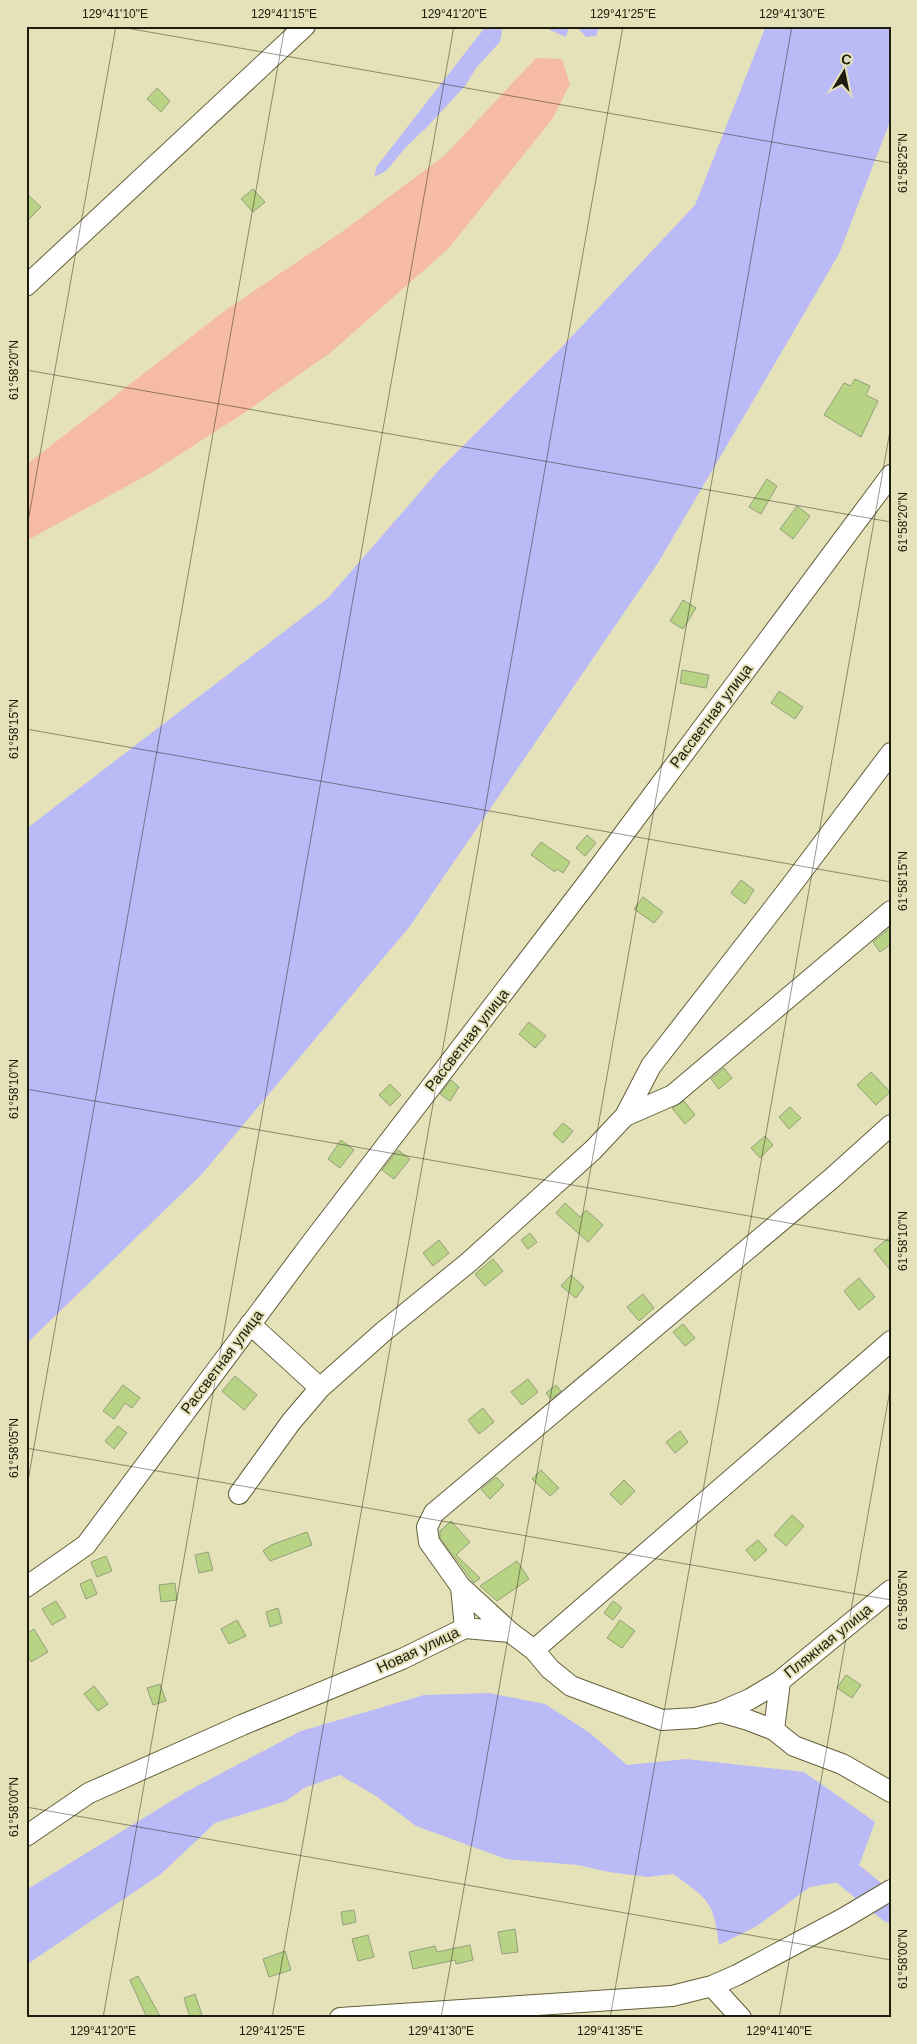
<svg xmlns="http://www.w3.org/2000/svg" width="917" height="2044" viewBox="0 0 917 2044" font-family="Arial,sans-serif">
<rect width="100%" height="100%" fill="#e5e2b9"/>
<path fill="#f6bca3" d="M536,58L562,59L570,84L553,118L448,249L330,353L244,413L151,473L26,541V465L223,312L343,231L444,156Z"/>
<path fill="#babaf7" d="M486,26H499L502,31L500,42L476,68L465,86L428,126L406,147L386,171L374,177L377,166Z
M548,26H600L596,36L586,37L577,27L568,29L566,37L550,30Z
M766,26H891V119L839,254L658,563L410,926L201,1175L26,1344V829L328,598L440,469L559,350L695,205Z
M489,1693L545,1704L590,1733L627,1765L686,1759L804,1772L875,1822L860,1863L838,1882L810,1887L757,1926L719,1945C714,1901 708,1899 673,1874L647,1877L609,1872L578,1865L506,1859L416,1826L376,1796L340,1775L304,1788L286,1801L215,1823L161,1874L26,1965V1890L186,1792L301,1731L424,1695Z"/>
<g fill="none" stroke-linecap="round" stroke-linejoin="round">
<path stroke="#babaf7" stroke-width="28" d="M817,1856L832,1861L891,1909"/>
</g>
<path fill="#b9d385" stroke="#93a07b" d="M157,88L170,101L161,112L147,99Z
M253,189L265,202L253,212L241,199Z
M26,193L41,207L26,222Z
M855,379L870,386L866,395L878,401L861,437L824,415L844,383L851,386Z
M767,479L777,486L761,514L749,507Z
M797,506L810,516L793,539L780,529Z
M683,600L696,608L683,629L670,621Z
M682,670L709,675L706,688L680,683Z
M779,691L803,707L795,719L771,703Z
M587,835L596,843L585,856L576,848Z
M541,842L570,862L563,873L557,869L555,872L531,855Z
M741,880L754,890L745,904L731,893Z
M643,897L663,912L654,923L634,909Z
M891,927V944L880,952L873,942Z
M529,1022L546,1036L535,1048L519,1034Z
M724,1068L732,1078L719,1089L711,1079Z
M871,1072L890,1092L876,1105L857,1085Z
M451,1080L459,1087L450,1101L440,1094Z
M390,1084L401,1095L390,1106L379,1095Z
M684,1101L695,1115L685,1124L672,1108Z
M790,1107L801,1118L789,1129L779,1117Z
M563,1123L573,1131L563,1143L553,1134Z
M765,1136L773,1145L760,1158L751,1148Z
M341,1140L354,1150L340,1168L328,1159Z
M398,1150L410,1159L394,1179L382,1170Z
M565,1203L580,1217L586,1210L603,1225L588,1242L556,1213Z
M530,1233L537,1242L528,1249L521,1240Z
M891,1236V1271L874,1250Z
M439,1240L449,1253L433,1266L423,1253Z
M493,1259L503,1271L485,1286L475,1274Z
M571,1275L584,1287L576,1298L561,1286Z
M859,1278L875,1297L859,1310L844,1291Z
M643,1294L654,1308L639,1321L627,1307Z
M683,1324L695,1338L685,1346L673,1332Z
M235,1376L257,1395L244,1410L222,1391Z
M528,1379L538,1392L522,1405L511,1392Z
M123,1385L140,1398L132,1408L125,1403L114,1419L103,1411Z
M556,1385L561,1391L551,1399L546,1393Z
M483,1408L494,1422L479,1434L468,1420Z
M118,1426L127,1433L114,1449L105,1441Z
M680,1431L688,1442L675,1453L666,1442Z
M541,1470L559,1488L550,1496L532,1479Z
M496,1477L504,1485L490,1499L481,1489Z
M624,1480L635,1491L621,1505L610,1494Z
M792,1515L804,1526L786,1546L774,1535Z
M451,1521L470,1542L456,1555L480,1578L474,1583L440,1538V1531Z
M307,1532L312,1545L270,1561L263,1551L271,1545Z
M758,1540L767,1550L755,1561L746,1550Z
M208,1552L213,1570L199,1573L195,1555Z
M106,1556L112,1571L97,1577L91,1562Z
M517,1561L529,1579L497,1601L480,1586Z
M91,1579L97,1594L86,1599L80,1584Z
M175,1583L177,1600L161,1602L159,1585Z
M56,1601L66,1617L52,1625L42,1609Z
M613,1601L622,1608L613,1620L604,1613Z
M278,1608L282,1623L270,1627L266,1612Z
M237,1620L246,1636L229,1644L221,1629Z
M620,1620L635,1631L622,1648L607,1638Z
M34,1629L48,1652L31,1662L26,1653V1634Z
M846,1675L861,1685L852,1698L837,1688Z
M160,1684L166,1701L153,1705L147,1688Z
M94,1686L108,1704L98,1711L84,1694Z
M354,1910L356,1922L343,1925L341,1912Z
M515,1929L518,1952L502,1954L498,1932Z
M368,1935L374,1957L358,1961L352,1939Z
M470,1945L473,1960L456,1964L455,1960L413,1969L409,1952L435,1946L437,1952Z
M285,1951L291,1970L269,1977L263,1959Z
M138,1976L161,2018H147L130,1980Z
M195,1994L202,2015L190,2018L184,1998Z"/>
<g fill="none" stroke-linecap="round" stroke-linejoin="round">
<defs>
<path id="minor" d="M26,286L305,26
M625,1116L673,1095L891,911
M250,1324L320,1388
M239,1494L291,1422L320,1388L383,1332L469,1262L593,1150L625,1116L651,1066L787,891L891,753
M26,1587L86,1545L312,1242L588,882L891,475
M461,1587L510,1632
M465,1628L461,1587L429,1542L427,1527L434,1513L831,1179L891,1125
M534,1650L891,1341
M720,1712L750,1699L780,1681
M774,1730L780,1681L891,1590
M26,1836L89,1793L242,1725L402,1659L465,1628L510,1632L534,1650L550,1669L571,1686L662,1720L695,1718L720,1712L748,1720L774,1730L794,1746L842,1764L891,1792
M712,1986L741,2018
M340,2018L672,1996L712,1986L737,1975L844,1918L891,1890"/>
</defs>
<use href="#minor" stroke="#63603b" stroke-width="22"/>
<use href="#minor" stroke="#fff" stroke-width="20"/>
</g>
<path fill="none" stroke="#1d1c0d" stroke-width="1" stroke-opacity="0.45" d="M115,26L891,163M26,370L891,522M26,533L116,26M26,729L891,882M26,1089L891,1241M26,1448L891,1600M26,1492L285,26M26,1807L891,1960M103,2018L454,26M272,2018L623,26M441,2018L792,26M610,2018L891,425M779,2018L891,1384"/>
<g text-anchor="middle" stroke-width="4" stroke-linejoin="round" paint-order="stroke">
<g font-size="15" fill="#1d1c0d" stroke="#e5e2b9">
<text transform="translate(711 716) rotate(-53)" y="5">Рассветная улица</text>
<text transform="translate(467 1040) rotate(-52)" y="5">Рассветная улица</text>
<text transform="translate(222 1362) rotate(-53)" y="5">Рассветная улица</text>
<text transform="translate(828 1641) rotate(-39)" y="5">Пляжная улица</text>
<text transform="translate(418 1650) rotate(-25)" y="5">Новая улица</text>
</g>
</g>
<rect width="917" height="2044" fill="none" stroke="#e5e2b9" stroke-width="55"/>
<g transform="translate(844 72) rotate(10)" stroke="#e5e2b9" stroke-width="4" paint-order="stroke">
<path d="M0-4L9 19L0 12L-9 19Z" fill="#1d1c0d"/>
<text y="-8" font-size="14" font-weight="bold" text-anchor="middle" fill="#1d1c0d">С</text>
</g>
<rect x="28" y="28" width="862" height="1988" fill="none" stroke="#1d1c0d" stroke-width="2"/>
<g font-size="12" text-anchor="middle" fill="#1d1c0d">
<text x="115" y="18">129°41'10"E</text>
<text x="284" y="18">129°41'15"E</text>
<text x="454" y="18">129°41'20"E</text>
<text x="623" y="18">129°41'25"E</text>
<text x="792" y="18">129°41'30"E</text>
<text transform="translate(903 163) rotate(-90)" y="4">61°58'25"N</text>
<text transform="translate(14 370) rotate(-90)" y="4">61°58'20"N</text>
<text transform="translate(903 522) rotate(-90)" y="4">61°58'20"N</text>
<text transform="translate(14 729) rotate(-90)" y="4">61°58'15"N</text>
<text transform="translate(903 881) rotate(-90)" y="4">61°58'15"N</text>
<text transform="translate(14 1089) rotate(-90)" y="4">61°58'10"N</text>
<text transform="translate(903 1241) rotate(-90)" y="4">61°58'10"N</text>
<text transform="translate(14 1448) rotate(-90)" y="4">61°58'05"N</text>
<text transform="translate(903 1600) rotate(-90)" y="4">61°58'05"N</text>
<text transform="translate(14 1807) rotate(-90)" y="4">61°58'00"N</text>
<text transform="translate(903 1959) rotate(-90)" y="4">61°58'00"N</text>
<text x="103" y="2035">129°41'20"E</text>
<text x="272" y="2035">129°41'25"E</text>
<text x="441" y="2035">129°41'30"E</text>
<text x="610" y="2035">129°41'35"E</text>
<text x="779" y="2035">129°41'40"E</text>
</g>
</svg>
